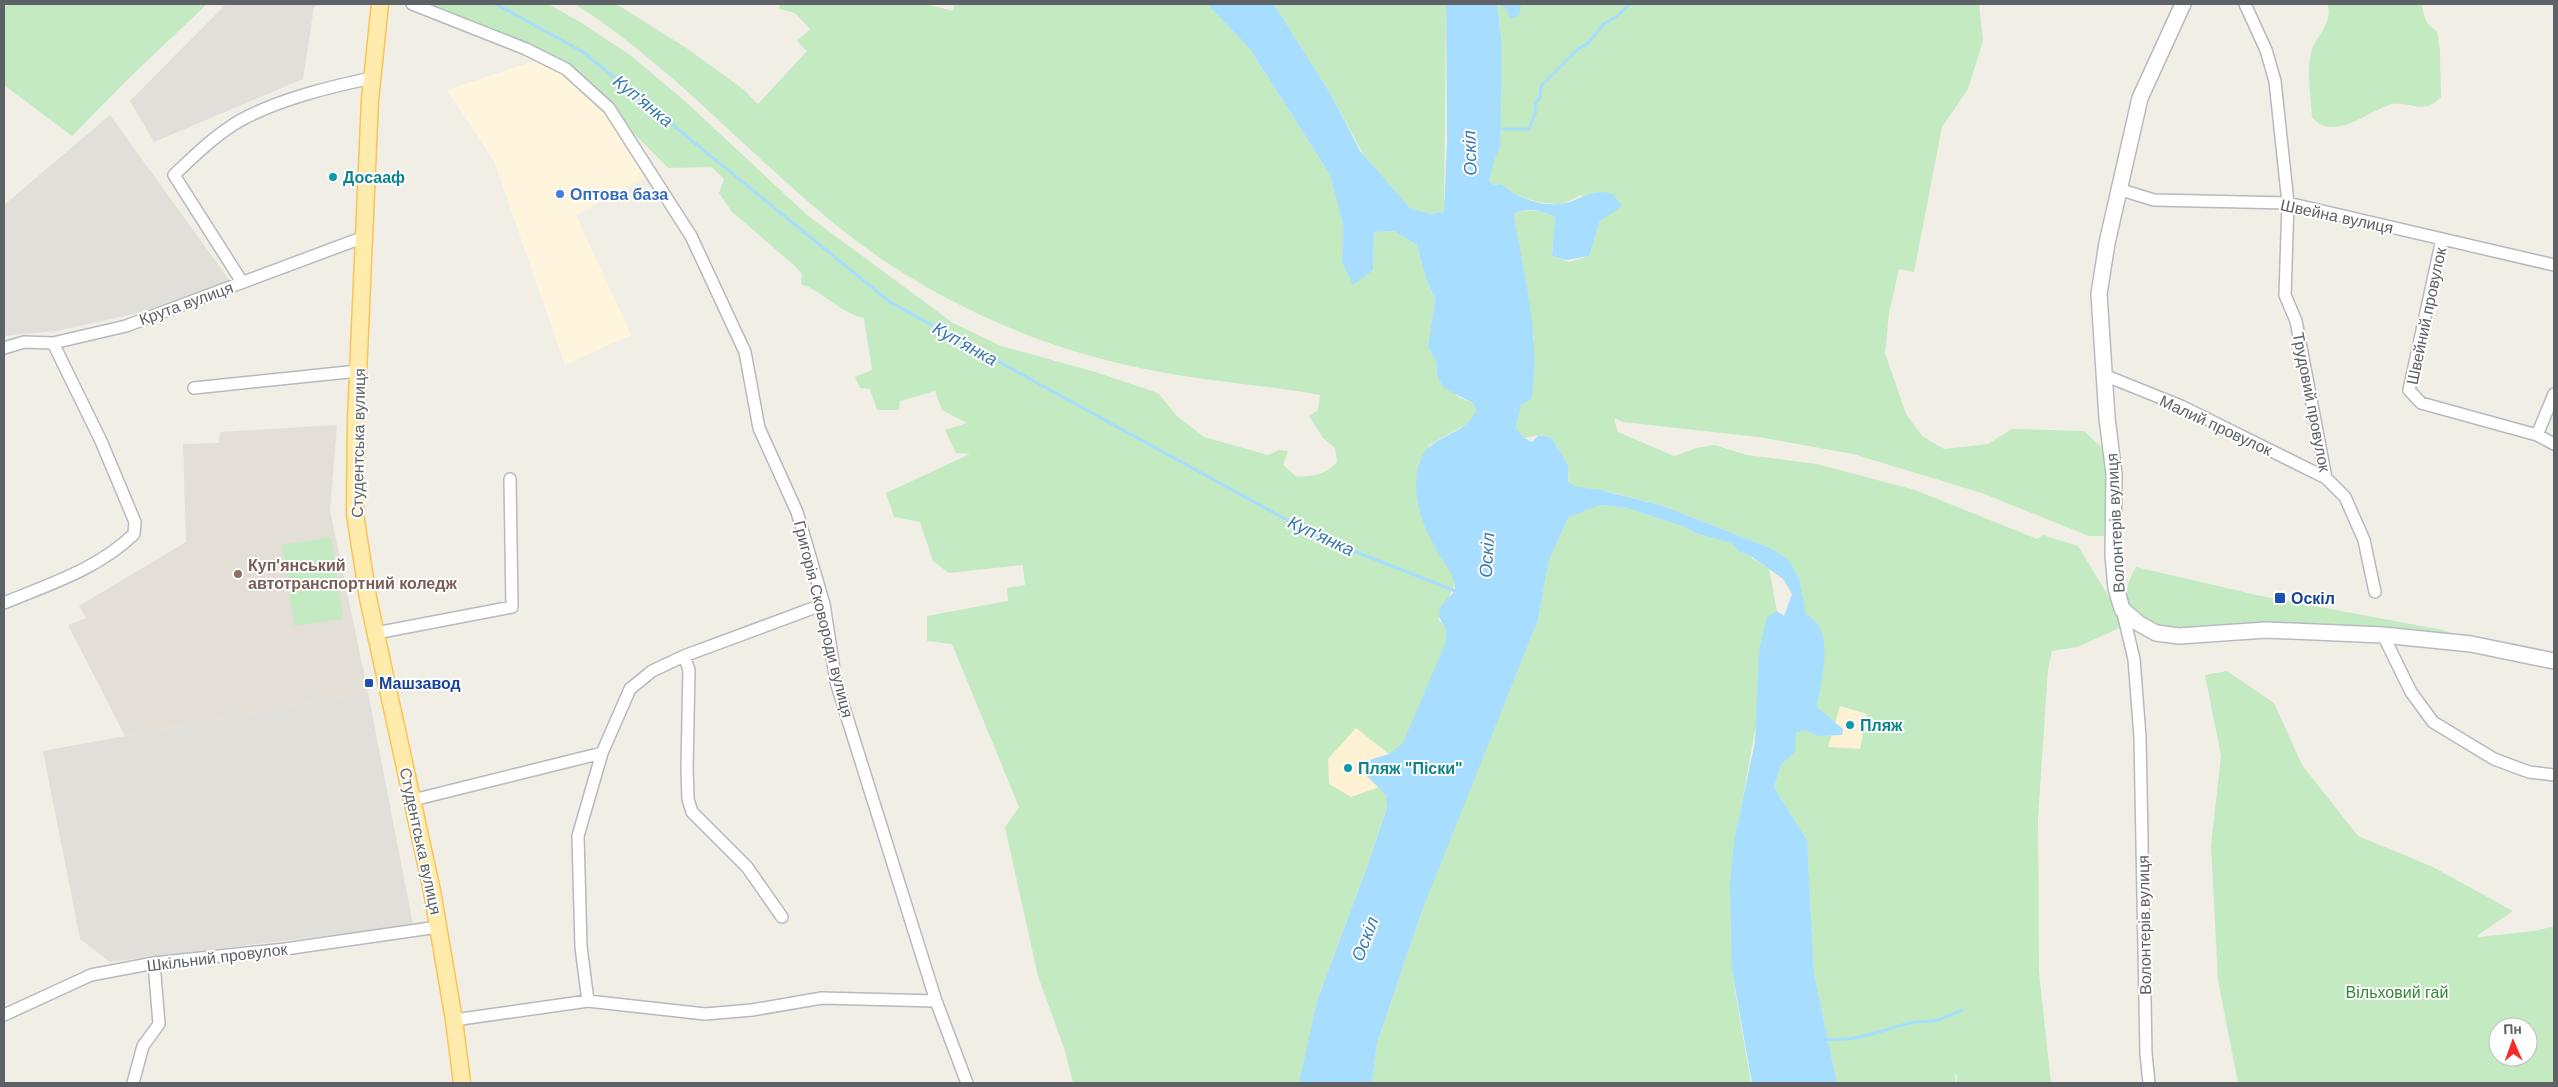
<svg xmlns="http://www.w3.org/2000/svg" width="2558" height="1087" viewBox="0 0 2558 1087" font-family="Arial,sans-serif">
<rect width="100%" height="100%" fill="#f1eee6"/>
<path fill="#fff5dc" d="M543,58L609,108L651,174L576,215L631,335L565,365L494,161L447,90Z"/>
<path fill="#e1dfda" d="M226,4H321L314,7L303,79L154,142L130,101Z
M110,115L230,281L147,311L57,331L4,336V205Z
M368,692L413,925L110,962L80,939L43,751Z"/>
<path fill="#e3dfd7" d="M337,425L330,511L368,692L125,736L68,625L86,618L79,606L186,542L183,444L219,443L220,432Z"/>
<path fill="#c3eac1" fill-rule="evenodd" d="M4,4H207L130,77L72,136L4,85Z
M412,4H548L580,22L630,55L687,103L807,215L953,323L1001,346L1092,371L1158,393L1177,416L1204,437L1268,455L1279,450L1288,451L1283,465L1297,477C1314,476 1325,475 1337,462L1335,448L1323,438L1309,416L1318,410L1320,395C1260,384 1199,381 1140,368C1030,345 923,296 836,225C747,153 672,66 575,4H616L685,47L743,89L758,104L807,51L797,41L810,29L795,13L779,9L780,4H926L953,11L954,4H1207L1250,49L1330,175L1343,225L1342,262L1373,268L1374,232L1394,231L1417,245L1427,282L1435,299L1428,347L1436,362L1437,376L1460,398L1473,403L1476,411L1472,421L1429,445L1456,577C1453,595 1444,601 1439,620L1446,628L1445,644L1404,745L1389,754L1369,760L1367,776L1387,795V806L1366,870L1320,993L1299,1083H1073L1065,1051L1038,976L1005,827L1019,807L952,644L927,641V616L1008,601L1007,588L1025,585L1023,565L949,573L933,561L920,522L894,517L886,493L970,454L956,453L945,430L967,423L942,410L935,391L900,401L899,410H877L870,389L860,388L855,377L872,370L864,318C840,313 826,293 801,284L802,274L794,265L732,212L719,193L724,179L712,167L668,168L609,108L566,69Z
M1274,4H1446L1444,212L1430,214L1410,208L1364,156L1333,98Z
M1497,4H1979L1983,41L1968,89L1942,127L1914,272L1899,269L1889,313L1885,353L1906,414L1922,436L1944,449L1988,444L2012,429L2084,431L2112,457L2104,536H2089L1982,493L1853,454L1759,437L1623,422L1614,418L1618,432L1674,456L1697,448L1714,445L1747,455L1817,464L1915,490L2037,539L2043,535L2078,546L2126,625L2077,647L2052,651L2048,669L2038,818L2039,972L2051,1083H1957V1076L1955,1073L1956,1083H1837L1814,973L1807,840L1774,787L1781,765L1795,752L1796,733L1805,730L1818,736L1813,618L1803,613L1768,547L1663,506L1607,491L1583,489L1569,516L1599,505L1627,508L1685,527L1695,533L1732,543L1738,551L1751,556L1753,560L1754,559L1769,569L1777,611L1767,620L1759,661L1756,725L1733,853L1734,984L1751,1083H1372L1377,1043L1426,899L1538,620L1549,560L1569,517L1568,465L1552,438L1539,435L1524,438L1516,428L1534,339L1514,214C1528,207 1542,211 1555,217L1552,256L1569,262L1589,256L1600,221L1581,195C1574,198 1565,204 1558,204C1539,204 1516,198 1502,184L1494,185L1489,180L1502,44Z
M2327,4H2422C2424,16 2425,25 2437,31L2440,51L2441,97C2424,115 2413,102 2394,104C2373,106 2335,145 2312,117C2311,95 2305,67 2313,47C2319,33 2334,21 2327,4Z
M331,537L343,619L294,626L282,545Z
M2136,567L2261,596L2443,630L2499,650L2391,630L2164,631C2133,613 2114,605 2136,567Z
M2227,671L2274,703L2302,765L2358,836L2433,867L2513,911L2478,935L2479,937L2535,931L2554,926V1083H2238L2218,980L2211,846L2221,756L2205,675ZM2498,1027H2528V1057H2498Z"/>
<path fill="#fdf1d4" d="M1840,706L1867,714L1860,749L1828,747Z
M1356,728L1389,754L1367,776L1379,787L1351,797L1329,784L1328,759Z"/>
<path fill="#a7deff" d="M1207,4H1274L1333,98L1360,151L1410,208L1430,214L1444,212L1447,141L1446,4H1521L1519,15L1510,19L1507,9L1497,4L1502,44L1500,149C1491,162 1495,167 1489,180L1494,185L1502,184C1516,198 1540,206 1560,204C1579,202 1587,189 1612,193L1622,206L1600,221L1589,256L1566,260L1552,256L1555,217C1542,211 1528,206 1514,214C1523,274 1542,338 1531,399L1521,405L1516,428L1524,438L1532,442L1539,435L1552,438L1568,465V482L1576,487L1601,490L1663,506L1768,547L1788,559L1799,578L1806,614C1837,630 1821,679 1817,707L1843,729L1842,735L1818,736L1805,730L1796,733L1795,752L1781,765L1774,787L1807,840L1814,973L1837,1083H1752L1732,970L1730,884L1734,841L1755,742L1759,651L1767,617L1777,611L1784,616L1792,594L1783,579L1751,556L1738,551L1732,543L1695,533L1685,527L1627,508L1600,505L1569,517L1549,560L1538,620L1423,908L1377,1043L1372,1083H1299L1317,1001L1366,870L1387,807L1386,795L1367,776L1366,767L1369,760L1389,754L1403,743L1445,644L1446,628C1432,611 1442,604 1455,591C1455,576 1448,569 1440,556C1423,528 1408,492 1421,459C1431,434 1466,436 1476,411L1473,403L1444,388L1437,376L1436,362L1428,347L1435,298L1427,282L1417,245L1394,231L1374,232L1373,270L1353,285L1342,262L1343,225L1330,175L1250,49Z"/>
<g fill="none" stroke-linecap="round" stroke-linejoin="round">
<path stroke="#a7deff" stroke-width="3" d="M496,4L583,52L890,302L1318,537L1458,592
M1500,129H1529L1536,111L1535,103L1540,98L1541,86L1578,49L1587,44L1605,23L1617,16L1630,4
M1827,1039C1854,1043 1884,1029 1910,1023C1919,1021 1928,1022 1937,1020C1945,1018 1954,1013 1962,1010"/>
<defs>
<path id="street" d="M412,4L526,49L566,69L609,108L691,236L745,352L759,428L797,512L824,604L836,682L936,1001L967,1083
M2245,4L2266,50L2275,81L2288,203L2285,295L2296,321L2326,478L2345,497L2364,540L2375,592
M2118,189L2154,200L2288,203L2554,265
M2442,239L2409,390L2421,403L2537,435L2554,444
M242,282L174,175C195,155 215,135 241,120C280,99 329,87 372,78
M4,348L24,342L53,343L126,326L364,237
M2104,375L2181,406L2326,478
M194,388L358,371
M2537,435L2554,394
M4,603C50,584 98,569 134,534L135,522L101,441L53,343
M2122,609L2134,659L2140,737L2146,1054L2149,1083
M376,633L512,607L510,479
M2383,635L2411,692L2433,722L2494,759L2529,772L2554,775
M684,656L689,670L687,768L688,799L692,812L747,867L782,917
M413,800L602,753
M588,1001L581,947L578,836L602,753L630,689L652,671L684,656L824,604
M4,1015L91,975L154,963L285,949L438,927
M454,1020L588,1001L705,1014L752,1010L822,998L936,1001
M133,1083L143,1046L159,1024L154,963"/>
<path id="secondary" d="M2183,4L2140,98L2107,243L2099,294L2107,418L2114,474L2113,555L2116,588L2122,609L2138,623L2156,633L2179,636L2266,630L2383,635L2471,644L2554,661"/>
<path id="primary" d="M380,4L370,100L356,420L355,514L368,598L432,891L454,1020L462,1083"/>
</defs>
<use href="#street" stroke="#b6b9bd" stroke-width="14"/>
<use href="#secondary" stroke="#b7bbc0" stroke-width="18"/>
<use href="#primary" stroke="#fcc254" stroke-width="19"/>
<use href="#street" stroke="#fff" stroke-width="11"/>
<use href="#secondary" stroke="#fff" stroke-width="15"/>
<use href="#primary" stroke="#ffecac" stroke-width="16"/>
</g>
<g fill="#0f9aa8" stroke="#fff" stroke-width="2">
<circle cx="333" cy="177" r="5"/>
<circle cx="1850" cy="725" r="5"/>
<circle cx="1348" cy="768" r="5"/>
</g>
<circle fill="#3f7fe0" stroke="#fff" stroke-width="2" cx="560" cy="194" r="5"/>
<circle fill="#8d6e63" stroke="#fff" stroke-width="2" cx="238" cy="574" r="5"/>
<g fill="#1a4fb4" stroke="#fff" stroke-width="2">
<rect x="2274" y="592" width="12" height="12" rx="2.5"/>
<rect x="364" y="678" width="10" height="10" rx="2.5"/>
</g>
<g text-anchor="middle" stroke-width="4" stroke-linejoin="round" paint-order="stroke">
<g font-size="16" font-weight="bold" fill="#0d838f" stroke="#fff" text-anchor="start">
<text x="343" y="183">Досааф</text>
<text x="1860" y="731">Пляж</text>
<text x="1358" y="774">Пляж "Піски"</text>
</g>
<g font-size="16" font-weight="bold" fill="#366cbe" stroke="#fff" text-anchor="start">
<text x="570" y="200">Оптова база</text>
</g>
<g font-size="16" fill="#5d6267" stroke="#fff">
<text transform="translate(2337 216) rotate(12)" y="6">Швейна вулиця</text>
<text transform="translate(186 303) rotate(-20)" y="6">Крута вулиця</text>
<text transform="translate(2426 316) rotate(-78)" y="6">Швейний провулок</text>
<text transform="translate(2312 402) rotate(79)" y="6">Трудовий провулок</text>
<text transform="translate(2216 425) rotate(25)" y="6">Малий провулок</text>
<text transform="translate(358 443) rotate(-89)" y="6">Студентська вулиця</text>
<text transform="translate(2115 523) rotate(-93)" y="6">Волонтерів вулиця</text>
<text transform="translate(824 619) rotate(76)" y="6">Григорія Сковороди вулиця</text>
<text transform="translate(421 841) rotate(78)" y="6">Студентська вулиця</text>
<text transform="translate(2144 925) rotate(-91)" y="6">Волонтерів вулиця</text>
<text transform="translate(217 957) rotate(-7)" y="6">Шкільний провулок</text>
</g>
<g font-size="16" font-weight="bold" fill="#785e54" stroke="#fff" text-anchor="start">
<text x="248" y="571">Куп'янський<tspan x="248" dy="18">автотранспортний коледж</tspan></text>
</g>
<g font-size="16" font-weight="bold" fill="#164399" stroke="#fff" text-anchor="start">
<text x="2291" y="604">Оскіл</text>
<text x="379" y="689">Машзавод</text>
</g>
<g font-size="16" fill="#30852f" stroke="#fff">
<text x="2397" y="998">Вільховий гай</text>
</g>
<g font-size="18" font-style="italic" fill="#397ab1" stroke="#fff">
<text transform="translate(643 101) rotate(39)" y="6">Куп'янка</text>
<text transform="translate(1470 153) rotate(-92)" y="6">Оскіл</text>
<text transform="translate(965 344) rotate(29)" y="6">Куп'янка</text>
<text transform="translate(1321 536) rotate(25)" y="6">Куп'янка</text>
<text transform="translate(1487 555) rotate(-87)" y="6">Оскіл</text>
<text transform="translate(1365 939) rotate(-69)" y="6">Оскіл</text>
</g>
</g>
<rect width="2558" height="1087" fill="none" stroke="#5d6267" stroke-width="10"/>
<g transform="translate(2513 1042) rotate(358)"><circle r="24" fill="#ffffff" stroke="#bec0c2"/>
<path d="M0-4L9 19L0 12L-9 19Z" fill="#f62a27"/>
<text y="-8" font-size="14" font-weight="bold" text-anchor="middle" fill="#5d6267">Пн</text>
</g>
</svg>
